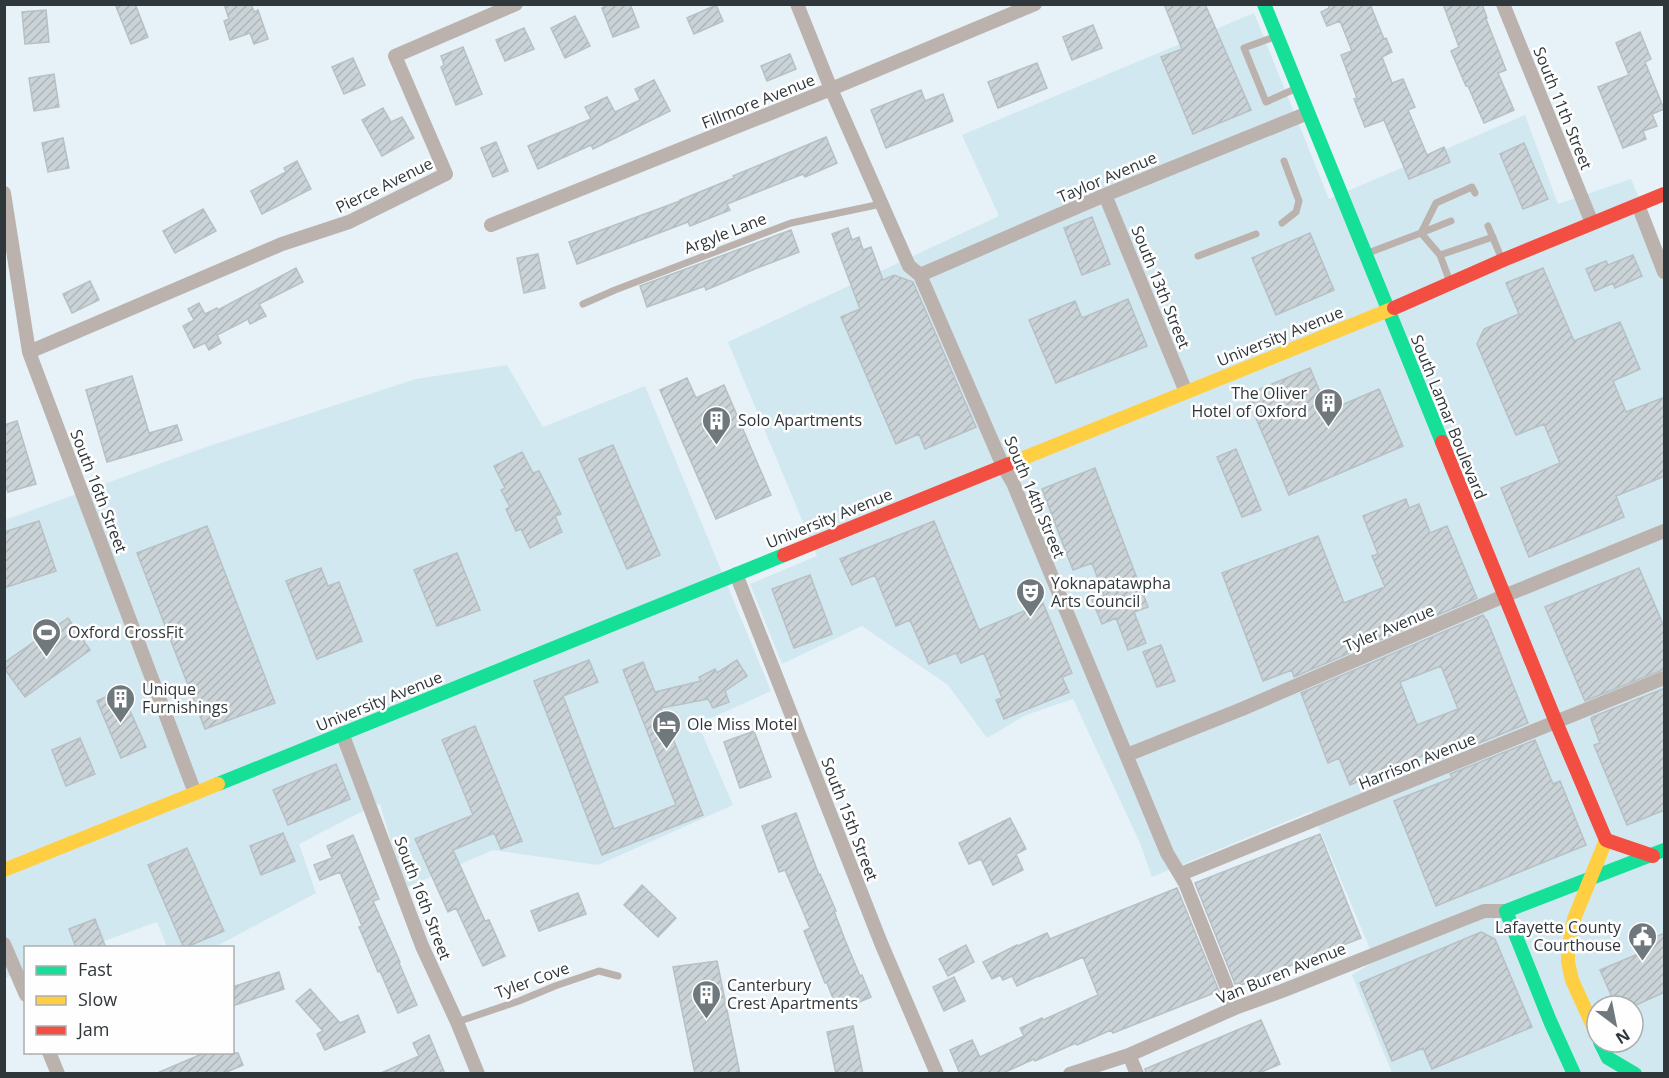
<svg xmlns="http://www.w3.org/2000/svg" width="1669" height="1078" viewBox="0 0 1669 1078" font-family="'Open Sans',sans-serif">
<defs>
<pattern id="building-hatch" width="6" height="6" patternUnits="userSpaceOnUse" patternTransform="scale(1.5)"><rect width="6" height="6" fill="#cad3d7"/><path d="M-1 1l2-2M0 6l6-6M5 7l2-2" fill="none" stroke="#aeb6b9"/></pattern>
</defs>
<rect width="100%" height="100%" fill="#e6f2f7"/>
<path fill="#d2e8f0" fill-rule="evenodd" d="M1254,13L1329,199L1525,115L1558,204L1631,179L1664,258V1073H1392L1352,975L1375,961L1312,811L1152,877L1140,843L1073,699L1026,715L987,738L948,685L862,626L782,664L750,584L817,556L728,342L999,216L962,135ZM1597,1006H1633V1042H1597Z
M507,365L543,427L645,386L771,691L698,724L733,805L598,865L493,850L405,888L380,804L357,814L299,844L316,893L215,947H167L157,922L87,947L26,948L25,970L5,978V520L206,447L416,379Z"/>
<path fill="url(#building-hatch)" stroke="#b7c0c4" stroke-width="1.5" fill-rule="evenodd" d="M115,4H135L148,37L131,44Z
M224,4H251L254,12L258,10L268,39L254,44L250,33L230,40L224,21L229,19Z
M609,4H630L639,27L613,37L602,8Z
M1164,4H1205L1251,110L1193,134L1161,57L1182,49Z
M1328,4H1370L1384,39L1386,38L1392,52L1382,57L1392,83L1403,79L1415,107L1408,110L1427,155L1444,147L1450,162L1409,179L1384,120L1365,127L1354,99L1357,98L1341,55L1352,51L1340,21L1327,26L1321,12L1329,8Z
M1443,4H1482L1487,18L1486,19L1506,70L1498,73L1514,110L1484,123L1468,86H1466L1451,51L1459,47Z
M716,5L723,21L694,34L687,18Z
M46,10L49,42L25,44L22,12Z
M575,16L590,46L565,58L551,28Z
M1093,25L1102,48L1072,60L1063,37Z
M524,28L534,49L505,61L496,40Z
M1640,32L1651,59L1645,62L1664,109L1652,114L1657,126L1643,131L1646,139L1623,148L1598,87L1629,75L1616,43Z
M463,47L482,94L456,105L441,67L444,65L441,56Z
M790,54L796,69L767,81L761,66Z
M353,58L365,85L344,94L332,67Z
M1037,63L1047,88L998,108L988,82Z
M54,74L59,107L34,111L29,78Z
M654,80L670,111L593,149L591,145L538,169L528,146L591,119L585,107L607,97L615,112L640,100L635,89Z
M921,90L925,101L943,94L953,121L886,148L871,110Z
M383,108L391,122L402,117L414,138L382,156L362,120Z
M826,137L837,163L805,177L803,174L727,204L730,210L690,226L688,222L577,264L569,242L680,201V200L734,178L733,176Z
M63,138L69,168L48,172L42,143Z
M496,142L508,171L493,177L481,148Z
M1524,143L1548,199L1523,209L1500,154Z
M297,161L311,189L262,214L251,191L286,172L284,168Z
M203,209L216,231L175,253L163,231Z
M1092,217L1110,264L1082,275L1064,228Z
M848,228L852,240L859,237L863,250L871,247L883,280L894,275L913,282L976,427L925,449L919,434L896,444L841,317L860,309L832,234Z
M791,230L799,252L757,268L706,290L705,286L647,307L640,286Z
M1310,233L1334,290L1276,315L1252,258Z
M538,254L545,288L524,293L517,258Z
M1633,255L1642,276L1615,288L1613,283L1595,291L1586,269L1606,261L1608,265Z
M296,268L303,282L259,304L266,316L250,324L248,319L217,335L221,343L209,350L205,343L194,348L183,326L194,320L188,309L199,303L205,314L217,308L218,310Z
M1543,268L1574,341L1620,322L1640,369L1613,381L1626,412L1665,397V476L1616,496L1624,517L1529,557L1501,488L1560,463L1544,424L1516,435L1477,344L1484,329L1519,314L1506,283Z
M90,281L99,300L72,313L63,294Z
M1128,299L1147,346L1056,383L1029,320L1075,301L1082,318Z
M1310,368L1328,411L1379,389L1403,446L1289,495L1246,395Z
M132,376L149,433L177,425L182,440L107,462L86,390Z
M687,378L696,398L724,385L771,495L716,519L660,390Z
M17,421L36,484L8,492L4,481V425Z
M613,445L660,555L627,569L579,459Z
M1236,449L1261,510L1242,517L1217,457Z
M522,452L533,473L539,471L561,514L555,516L562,532L530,548L521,529L516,531L506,509L510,507L501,490L505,488L494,466Z
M1095,468L1148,607L1134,612L1146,643L1128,650L1116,618L1102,624L1092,600L1104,595L1092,563L1073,570L1042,489Z
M1406,499L1409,508L1419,504L1430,533L1447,526L1477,598L1294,677L1292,670L1263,681L1222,573L1318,536L1344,603L1385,587L1372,556L1378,554L1363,516Z
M39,521L56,571L4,588V532Z
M934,521L979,630L1043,603L1072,673L1062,677L1069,692L1004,719L996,700L1002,698L984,653L961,663L956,653L929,664L910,620L896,626L875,575L852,585L840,559Z
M207,526L275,703L205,729L137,553Z
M457,553L480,610L437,626L414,570Z
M321,568L328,586L339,582L362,641L317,659L286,581Z
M1639,568L1665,629V669L1585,701L1545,607Z
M810,575L832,634L794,648L772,589Z
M1483,615L1486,620H1487L1528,723L1443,758L1440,749L1395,767L1394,766L1350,785L1339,758L1328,763L1301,693ZM1441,666L1458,709L1417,725L1400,682Z
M68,618L90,650L25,697L4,668V663Z
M1161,645L1175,681L1157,687L1143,652Z
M589,660L598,682L563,696L614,829L676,805L623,670L643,662L655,692L701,681L699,677L715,669L717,673L737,660L747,676L725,691L729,702L713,708L708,699L661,708L703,815L602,855L534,681Z
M1665,688V810L1627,825L1594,745L1600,743L1591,719L1592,717Z
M121,690L146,747L121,758L97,701Z
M475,726L522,841L501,849L494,833L453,850L485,921L489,920L505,956L483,966L456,908L448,912L415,839L473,815L442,740Z
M754,731L771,777L740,788L724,742Z
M80,738L95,774L66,786L52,750Z
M1535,740L1553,784L1560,781L1586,845L1436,906L1394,801L1452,778L1450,774Z
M336,764L350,799L288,825L273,790Z
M796,813L819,875L820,874L836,911H834L845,940L860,976L862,975L871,997L838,1011L827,983H825L804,931L810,928L785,870L779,872L762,826Z
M1010,818L1026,849L1016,854L1023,870L993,885L981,859L969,864L959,843Z
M283,833L295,861L261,875L250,846Z
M1320,834L1361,938L1241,985L1240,983L1235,984L1195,883Z
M353,835L379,899L373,901L400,962L399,963L417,1005L398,1013L380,971L378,972L359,927L362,926L340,872L320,880L314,865L332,858L327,846Z
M187,848L224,931L184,948L148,865Z
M642,885L676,918L658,937L624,905Z
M1177,888L1219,991L1113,1033L1111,1030L1077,1045L1076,1043L1035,1061L1034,1059L1001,1074H960L950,1050L972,1040L980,1057L1024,1036L1020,1028L1042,1018L1043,1020L1098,995L1083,957L1040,976V975L1017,986L1012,976L1003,980L1000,975L992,979L983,962L1017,945L1018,946L1047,933L1050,939Z
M578,893L586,914L539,931L531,911Z
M95,919L106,948H76L69,929Z
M1481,932L1495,939L1532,1027L1432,1069L1423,1048L1392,1061L1360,983Z
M1665,933V992L1634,1006H1616L1600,970L1638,954L1634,946Z
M966,945L974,962L948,976L939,959Z
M717,961L740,1074H695L673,967Z
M279,972L284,989L232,1006V987Z
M954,977L965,1001L944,1011L933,987Z
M310,989L340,1023L358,1015L365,1032L325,1050L317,1034L323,1031L296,1001Z
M1261,1020L1280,1064L1257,1074H1146L1145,1069Z
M853,1026L863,1074H836L827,1032Z
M429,1035L445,1074H379L419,1056L413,1043Z
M204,1053H238L243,1065L222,1074H155Z"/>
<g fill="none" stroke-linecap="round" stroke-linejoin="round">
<path stroke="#bbb2ad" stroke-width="7" d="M1274,37L1244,48L1266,102L1297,88
M1282,223L1296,212L1299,201L1284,161
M1488,226L1501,257
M1368,253L1421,233L1436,203L1472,187L1475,193
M1440,255L1421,233L1451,221
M1198,256L1256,234
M1450,282L1440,255L1493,237
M583,304L615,290L791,223L881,204
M457,1022L519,1001L555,986L599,971L618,976"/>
<path stroke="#bbb2ad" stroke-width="14" d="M797,4L831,89L909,266L920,275L1003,466L1013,483L1167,853L1185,883L1235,1008
M1503,4L1592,223
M4,193L29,352L195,793
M1105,195L1186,392
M1638,205L1664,272
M491,225L831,89L1035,4
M920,275L1105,195L1308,113
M29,352L282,244L349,222L446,174L395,56L516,4
M736,574L881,943L937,1074
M342,733L422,946L457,1022L478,1074
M1127,755L1242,709L1504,596L1664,531
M1181,874L1664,678
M4,944L26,995
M49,1052L58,1074
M1129,1055L1137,1074
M1070,1074L1129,1055L1235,1008L1282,991L1484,911H1506"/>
<path stroke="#16e098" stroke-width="14" d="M1264,4L1442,442
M218,784L784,555
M1600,1042L1608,1058L1635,1074
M1574,1074L1550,1021L1506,911L1664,850"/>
<path stroke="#ffcf43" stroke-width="14" d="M1009,464L1394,308
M4,870L218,784
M1597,1035L1572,980L1568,962V951L1574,919L1606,840"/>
<path stroke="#f24e42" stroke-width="14" d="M1394,308L1503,260L1664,194
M1442,442L1556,722L1606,840
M784,555L1009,464
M1606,840L1653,856"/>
</g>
<defs>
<symbol id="building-pin" viewBox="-11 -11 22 30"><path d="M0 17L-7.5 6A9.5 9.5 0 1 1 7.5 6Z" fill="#6f787d" stroke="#fefefe"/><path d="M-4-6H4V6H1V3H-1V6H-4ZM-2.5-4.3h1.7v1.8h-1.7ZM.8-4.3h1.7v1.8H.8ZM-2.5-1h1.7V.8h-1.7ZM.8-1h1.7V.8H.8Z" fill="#fff"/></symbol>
<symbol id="theatre-pin" viewBox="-11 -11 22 30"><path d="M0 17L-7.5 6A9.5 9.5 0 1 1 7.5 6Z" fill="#6f787d" stroke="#fefefe"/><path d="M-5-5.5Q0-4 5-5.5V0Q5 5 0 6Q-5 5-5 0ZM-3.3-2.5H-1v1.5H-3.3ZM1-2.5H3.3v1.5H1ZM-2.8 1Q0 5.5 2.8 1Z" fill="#fff"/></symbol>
<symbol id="stadium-pin" viewBox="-11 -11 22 30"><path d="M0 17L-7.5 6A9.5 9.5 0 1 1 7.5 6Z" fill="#6f787d" stroke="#fefefe"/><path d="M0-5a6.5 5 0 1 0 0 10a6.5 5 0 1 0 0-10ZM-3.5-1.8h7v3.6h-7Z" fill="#fff"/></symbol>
<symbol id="hotel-pin" viewBox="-11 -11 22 30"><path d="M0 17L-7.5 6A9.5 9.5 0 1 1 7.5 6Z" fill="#6f787d" stroke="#fefefe"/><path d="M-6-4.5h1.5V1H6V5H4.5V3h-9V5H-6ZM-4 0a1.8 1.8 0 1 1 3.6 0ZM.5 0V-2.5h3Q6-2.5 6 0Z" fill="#fff"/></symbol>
<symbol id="civic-pin" viewBox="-11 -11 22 30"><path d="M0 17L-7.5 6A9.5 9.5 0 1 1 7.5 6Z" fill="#6f787d" stroke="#fefefe"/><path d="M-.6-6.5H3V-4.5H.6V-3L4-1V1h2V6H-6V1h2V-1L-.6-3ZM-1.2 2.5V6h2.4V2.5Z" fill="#fff"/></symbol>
</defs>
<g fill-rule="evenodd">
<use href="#building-pin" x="1312" y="386" width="33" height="45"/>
<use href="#building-pin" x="700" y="404" width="33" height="45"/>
<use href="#theatre-pin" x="1014" y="576" width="33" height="45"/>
<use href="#stadium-pin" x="30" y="616" width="33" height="45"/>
<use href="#building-pin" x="104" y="682" width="33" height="45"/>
<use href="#hotel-pin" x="650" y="708" width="33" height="45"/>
<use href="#civic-pin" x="1626" y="920" width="33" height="45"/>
<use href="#building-pin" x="690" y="978" width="33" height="45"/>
</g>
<g text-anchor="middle" stroke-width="5" stroke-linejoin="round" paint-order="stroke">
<g font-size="16" fill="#2f373b" stroke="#fefefe">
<text transform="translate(758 101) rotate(-22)" y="6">Fillmore Avenue</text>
<text transform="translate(1563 108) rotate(68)" y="6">South 11th Street</text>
<text transform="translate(1107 177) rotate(-23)" y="6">Taylor Avenue</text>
<text transform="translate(384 185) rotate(-26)" y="6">Pierce Avenue</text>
<text transform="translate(725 233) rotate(-21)" y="6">Argyle Lane</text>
<text transform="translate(1161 287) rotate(68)" y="6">South 13th Street</text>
<text transform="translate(1280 336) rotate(-22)" y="6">University Avenue</text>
<text transform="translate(1449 417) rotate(68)" y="6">South Lamar Boulevard</text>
<text transform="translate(99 491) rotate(69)" y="6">South 16th Street</text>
<text transform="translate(1035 497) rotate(67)" y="6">South 14th Street</text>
<text transform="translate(829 518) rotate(-22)" y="6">University Avenue</text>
<text transform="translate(1389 628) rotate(-23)" y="6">Tyler Avenue</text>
<text transform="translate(379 701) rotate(-22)" y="6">University Avenue</text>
<text transform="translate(1417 761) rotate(-22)" y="6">Harrison Avenue</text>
<text transform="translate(850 819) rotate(69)" y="6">South 15th Street</text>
<text transform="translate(423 898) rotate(69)" y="6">South 16th Street</text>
<text transform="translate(1281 973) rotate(-22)" y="6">Van Buren Avenue</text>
<text transform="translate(532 980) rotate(-20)" y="6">Tyler Cove</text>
</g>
<g font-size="16" fill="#2f373b" stroke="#fefefe" text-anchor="start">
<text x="1307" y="399" text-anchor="end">The Oliver<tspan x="1307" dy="18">Hotel of Oxford</tspan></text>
<text x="738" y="426">Solo Apartments</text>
<text x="1051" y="589">Yoknapatawpha<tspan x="1051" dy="18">Arts Council</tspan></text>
<text x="68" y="638">Oxford CrossFit</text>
<text x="142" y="695">Unique<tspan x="142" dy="18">Furnishings</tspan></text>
<text x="687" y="730">Ole Miss Motel</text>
<text x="1621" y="933" text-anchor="end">Lafayette County<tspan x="1621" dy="18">Courthouse</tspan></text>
<text x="727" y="991">Canterbury<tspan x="727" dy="18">Crest Apartments</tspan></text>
</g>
</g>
<rect width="1669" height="1078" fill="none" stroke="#2f373b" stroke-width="12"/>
<rect x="24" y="946" width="210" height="108" fill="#fefefe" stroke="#abaeb0" stroke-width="1.5"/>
<rect x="36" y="966" width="30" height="9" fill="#16e098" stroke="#abaeb0" stroke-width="1.5"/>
<text x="78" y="976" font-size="18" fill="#2f373b">Fast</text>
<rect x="36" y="996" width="30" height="9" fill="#ffcf43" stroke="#abaeb0" stroke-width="1.5"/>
<text x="78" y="1006" font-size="18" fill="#2f373b">Slow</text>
<rect x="36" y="1026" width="30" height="9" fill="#f24e42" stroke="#abaeb0" stroke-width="1.5"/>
<text x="78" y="1036" font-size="18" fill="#2f373b">Jam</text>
<g transform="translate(1615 1024) rotate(148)"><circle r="28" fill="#fefefe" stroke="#abaeb0" stroke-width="1.5"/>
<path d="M0-4.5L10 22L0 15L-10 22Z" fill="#6f787d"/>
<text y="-9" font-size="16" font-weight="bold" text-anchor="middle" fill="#2f373b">N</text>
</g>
</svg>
